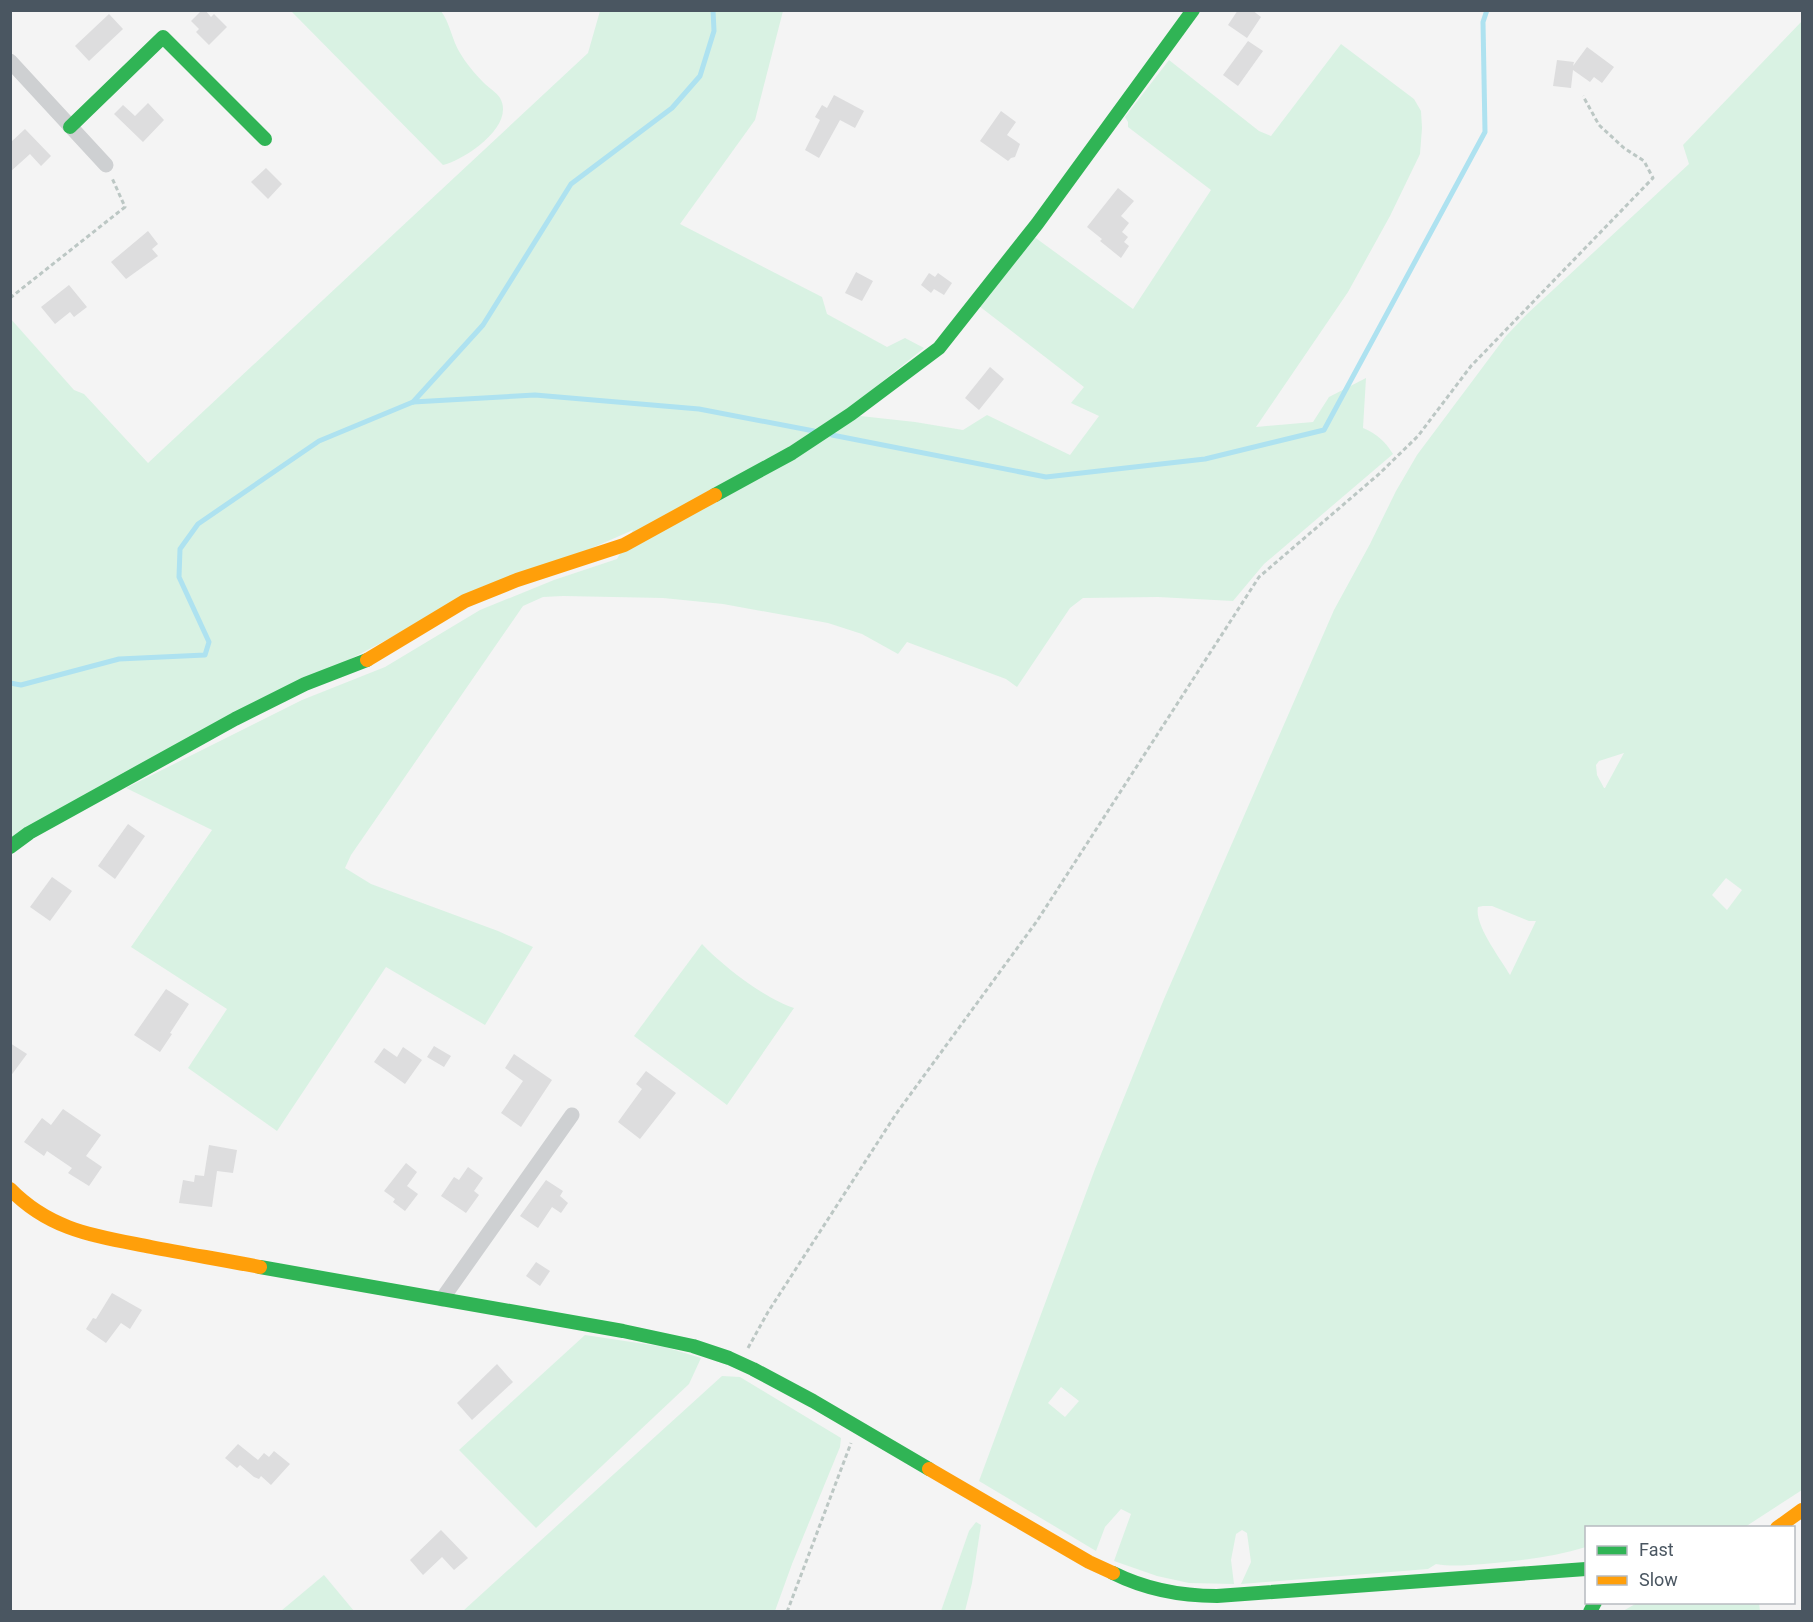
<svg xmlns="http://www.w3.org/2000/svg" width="1813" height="1622" font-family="Roboto,sans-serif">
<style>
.green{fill:#d9f2e3;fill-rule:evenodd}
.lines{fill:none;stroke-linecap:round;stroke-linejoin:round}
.stream{stroke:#aee2f0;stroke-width:5}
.building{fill:#ddddde}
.path{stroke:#bcc7c4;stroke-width:3;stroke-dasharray:4.5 3;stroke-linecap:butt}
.street{stroke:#ced0d2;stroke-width:15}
.fast{stroke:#30b455;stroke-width:14}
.slow{stroke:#ff9f0a;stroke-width:14}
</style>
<rect width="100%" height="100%" fill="#f4f4f4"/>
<g class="green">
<path d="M291 11H441C450 23 452 40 460 53 466 63 475 74 483 82 488 87 497 93 500 98 516 126 464 160 443 165Z"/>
<path d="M600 11H783L755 120 680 224 822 297 827 314 887 347 905 338 924 348 842 414 915 422 963 430 987 415 1070 455 1099 416 1071 403 1084 387 979 306 1033 236 1133 309 1211 190 1128 127V122L1125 117 1169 60 1259 131 1271 136 1341 44 1414 99 1421 111 1422 128 1420 154 1390 216 1348 292 1256 427 1313 422 1329 397 1366 378 1363 428C1377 434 1385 441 1393 454L1264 564 1233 601 1158 597 1083 598 1070 608 1017 687 1006 679 907 642 898 654 862 634 828 623 723 604 663 598 563 596 543 597 523 606 351 855 345 868 371 884 498 931 533 947 485 1025 386 967 277 1131 188 1068 227 1009 131 947 212 830 126 788 302 700 385 667 480 610 554 580 617 559 633 530 407 629 11 839 10 318 74 390 84 394 148 463 588 53Z"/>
<path d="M1802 21V1490L1745 1527 1586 1528V1547C1553 1557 1519 1561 1484 1564 1467 1565 1452 1567 1436 1564L1428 1569 1241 1584 1251 1562 1247 1533 1242 1530 1236 1534 1231 1560 1234 1584 1189 1583 1157 1576 1114 1561 1131 1514 1121 1509 1105 1527 1096 1551 979 1481 1095 1169 1164 999 1334 610 1370 544 1396 491 1417 455 1506 336 1527 314 1689 164 1683 145ZM1624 753 1605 788H1604L1597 775 1596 765 1599 761ZM1726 878 1742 890 1727 910 1712 895ZM1483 906H1492L1529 921H1536L1510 975C1501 959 1474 925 1478 907ZM1061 1387 1079 1401 1065 1417 1048 1403Z"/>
<path d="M702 944C723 966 765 999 794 1008L727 1105 634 1036Z"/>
<polygon points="585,1335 665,1347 701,1358 689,1384 536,1528 459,1450"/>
<polygon points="722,1376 740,1377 841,1438 840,1447 792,1564 775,1611 463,1611"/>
<polygon points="976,1522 981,1525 972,1583 965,1611 941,1611 969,1531"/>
<polygon points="324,1575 354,1611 281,1611"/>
<polygon points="1637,1603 1759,1603 1760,1611 1623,1611"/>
</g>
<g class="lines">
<g class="stream">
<polyline points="413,402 483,325 571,184 672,108 700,76 714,31 713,10"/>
<polyline points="832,435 1046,477 1205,459 1324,430 1485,132 1483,22 1487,10"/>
<polyline points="10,683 21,685 119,659 205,655 209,642 179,577 180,549 198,524 319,441 413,402 535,395 699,409 814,431"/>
</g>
</g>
<g class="building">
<polygon points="202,10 205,10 211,17 214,14 227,27 209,45 196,32 199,29 191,21"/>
<polygon points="1238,10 1252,10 1261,17 1247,38 1228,25"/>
<polygon points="109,14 123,29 89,61 75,46"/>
<polygon points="1248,41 1263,51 1238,86 1223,75"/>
<polygon points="1587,47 1614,67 1602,83 1594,77 1590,82 1573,70 1571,88 1553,86 1557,60 1574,62 1573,66"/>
<polygon points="834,95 864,111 855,128 840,120 819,158 805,150 820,120 815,117 822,105 827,108"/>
<polygon points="148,103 164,120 143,142 114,114 123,105 135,116"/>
<polygon points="1001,111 1016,122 1007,135 1020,144 1015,157 1011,158 1008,161 980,141"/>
<polygon points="25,129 51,156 41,166 30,154 10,172 10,143"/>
<polygon points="266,168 282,184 268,199 251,182"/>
<polygon points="1118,188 1134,201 1121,216 1129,223 1122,232 1128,237 1124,242 1129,246 1121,258 1100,241 1102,239 1087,227"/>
<polygon points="148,231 158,244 152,249 158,256 126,279 111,262"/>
<polygon points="856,272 873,281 862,301 845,293"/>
<polygon points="929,273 935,277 938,273 952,283 944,295 934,289 931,293 921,285"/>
<polygon points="69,285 87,307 74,317 70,312 55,324 41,307"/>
<polygon points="990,367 1004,379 979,410 965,398"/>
<polygon points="128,824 145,836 115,879 98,866"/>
<polygon points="52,877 72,891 50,921 30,907"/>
<polygon points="166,989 189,1004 170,1033 172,1034 160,1052 134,1035"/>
<polygon points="10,1043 27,1054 10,1077"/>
<polygon points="434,1046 451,1056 444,1067 427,1057"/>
<polygon points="403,1047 422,1060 405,1084 374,1062 384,1048 397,1057"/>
<polygon points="514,1054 552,1080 521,1127 501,1113 523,1081 505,1068"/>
<polygon points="646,1071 676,1093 640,1139 618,1122 642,1089 636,1084"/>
<polygon points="63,1109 101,1135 86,1156 102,1167 89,1186 68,1173 72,1168 47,1151 44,1156 24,1142 42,1118 51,1125"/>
<polygon points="209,1145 237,1150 233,1173 217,1171 212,1207 179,1203 183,1180 194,1182 195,1175 204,1176"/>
<polygon points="406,1163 417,1172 407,1186 418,1194 405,1211 393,1202 395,1199 384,1191"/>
<polygon points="468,1167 483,1178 474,1191 479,1195 466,1213 441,1196 454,1177 459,1180"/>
<polygon points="546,1180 563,1191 560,1196 568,1203 561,1213 552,1207 538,1228 520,1216"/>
<polygon points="536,1262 550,1271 540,1286 526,1276"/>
<polygon points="112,1293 142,1310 130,1329 121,1323 106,1343 86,1329 93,1318 96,1319"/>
<polygon points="497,1364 513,1382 472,1420 457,1403"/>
<polygon points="238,1444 258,1460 264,1453 269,1457 274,1451 290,1464 271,1485 261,1476 259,1479 254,1477 240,1465 237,1468 225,1458"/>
<polygon points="441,1530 468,1558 454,1570 442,1557 423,1575 410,1560"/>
</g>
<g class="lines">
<g class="path">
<polyline points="10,298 125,207 112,178"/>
<polyline points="748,1348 768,1312 896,1114 1037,921 1259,577 1379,474 1418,436 1471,366 1653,178 1644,161 1624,148 1599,125 1583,96"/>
<polyline points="787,1612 851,1443"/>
</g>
<g class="street">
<polyline points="10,61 106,165"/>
<polyline points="442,1299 572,1115"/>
</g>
<g class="fast">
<polyline points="70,127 163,37 265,139"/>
<polyline points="715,495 792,453 851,414 939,348 1037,224 1193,10"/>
<polyline points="10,847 29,833 235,719 305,684 367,660"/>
<polyline points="260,1267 623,1331 693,1346 729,1358 753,1369 813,1401 929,1469"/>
<path d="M1113 1573C1145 1589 1181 1596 1217 1596L1586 1569"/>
<polyline points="1590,1612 1595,1602"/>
</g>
<g class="slow">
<polyline points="367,660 465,601 517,580 624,545 715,495"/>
<path d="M10 1189C51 1231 96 1236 151 1247 187 1254 224 1260 260 1267"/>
<polyline points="929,1469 1089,1562 1113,1573"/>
<polyline points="1777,1528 1802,1510"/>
</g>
</g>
<rect width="1813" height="1622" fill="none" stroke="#4a5661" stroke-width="24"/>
<rect x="1585" y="1526" width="210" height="78" fill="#ffffff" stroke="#b7bbc0" stroke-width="1.5"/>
<rect x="1597" y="1546" width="30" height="9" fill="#30b455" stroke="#b7bbc0" stroke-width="1.5"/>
<text x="1639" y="1556" font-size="18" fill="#4a5661">Fast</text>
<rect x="1597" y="1576" width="30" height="9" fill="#ff9f0a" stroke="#b7bbc0" stroke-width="1.5"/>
<text x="1639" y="1586" font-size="18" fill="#4a5661">Slow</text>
</svg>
